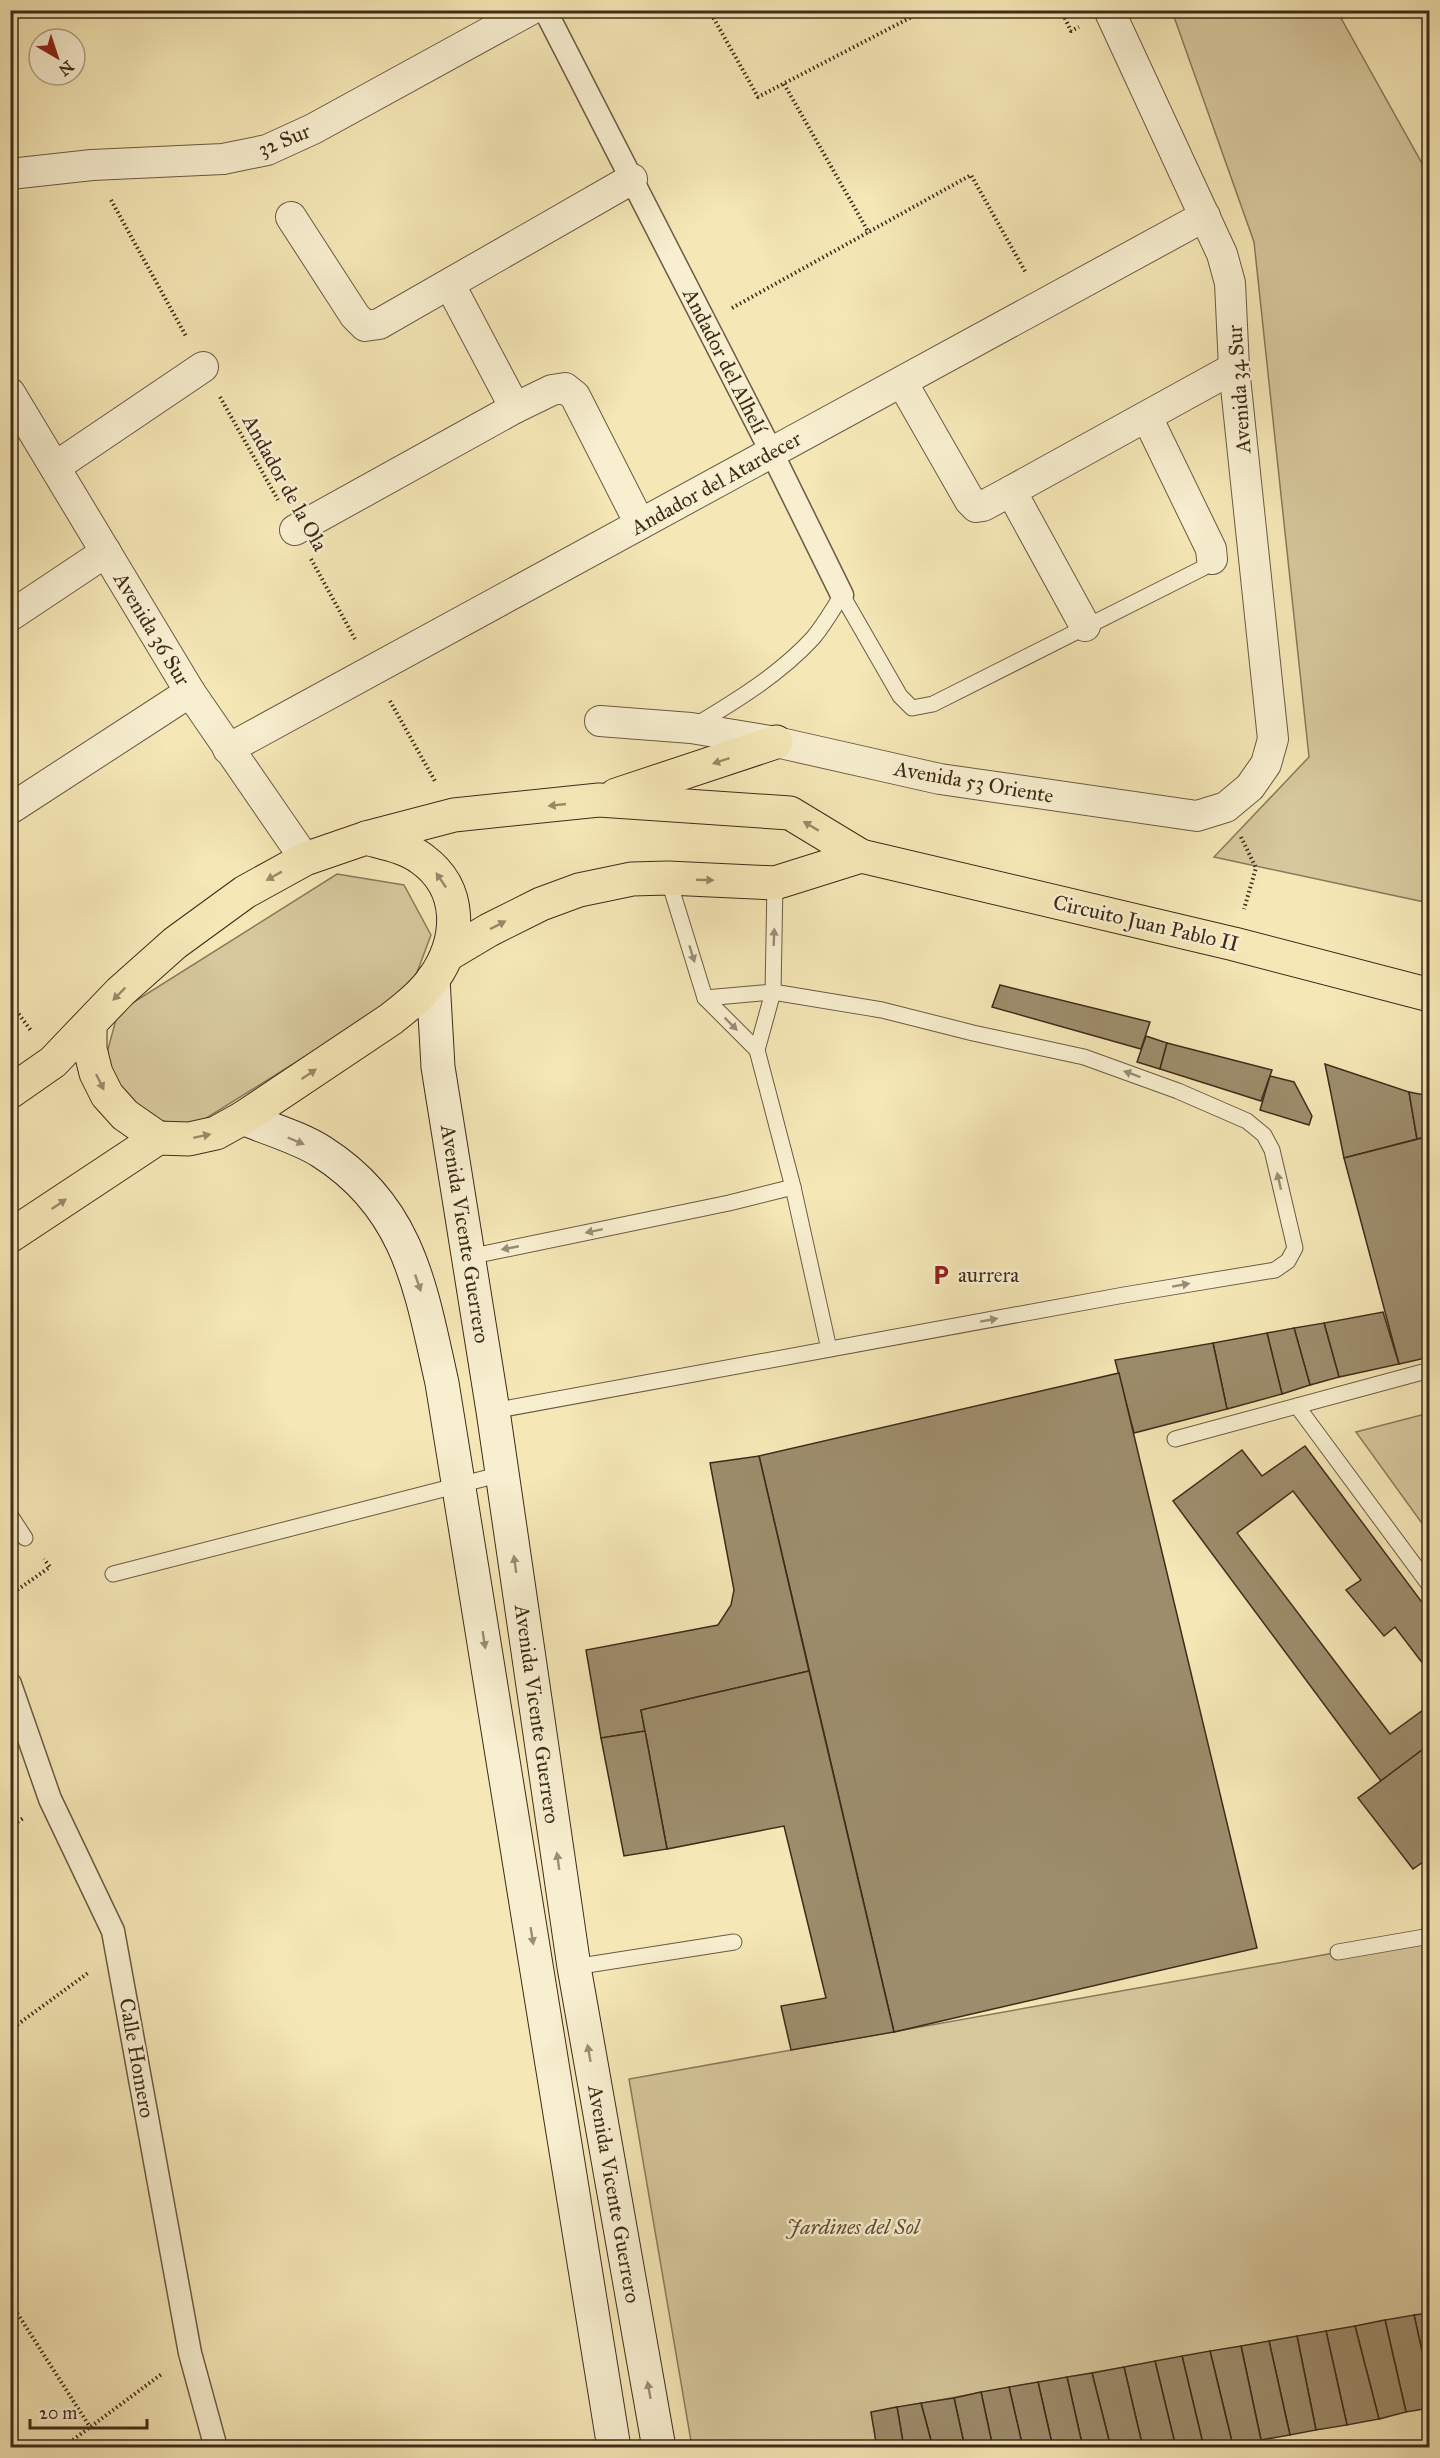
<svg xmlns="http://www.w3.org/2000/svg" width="1440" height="2458" font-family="'IM FELL Great Primer',serif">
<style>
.green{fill:#d6c79c;stroke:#8a795c;stroke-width:1.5}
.building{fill:#9d8d6c;stroke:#3e2b1b;stroke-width:1.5}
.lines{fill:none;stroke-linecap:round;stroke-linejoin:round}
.service-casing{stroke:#6c5a42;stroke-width:17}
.pedestrian-casing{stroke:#6c5a42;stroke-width:25}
.minor-casing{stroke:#6c5a42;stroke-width:32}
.secondary-casing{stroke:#3e2b1b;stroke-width:35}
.primary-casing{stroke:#3e2b1b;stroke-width:35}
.path{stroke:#3e2b1b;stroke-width:4;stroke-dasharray:1.5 3;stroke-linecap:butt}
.service{stroke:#f8efd0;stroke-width:15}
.pedestrian{stroke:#f8efd0;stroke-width:22}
.minor{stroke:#f8efd0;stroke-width:30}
.secondary{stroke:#f8efd0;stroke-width:33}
.primary{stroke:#f5e7b6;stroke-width:33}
.oneway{fill:#9a8968}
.oneway2{fill:#9b8d76}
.labels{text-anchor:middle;stroke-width:5;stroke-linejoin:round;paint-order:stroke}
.street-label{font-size:21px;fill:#3e2b1b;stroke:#f8efd0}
.poi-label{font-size:21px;fill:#3e2b1b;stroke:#f8efd0;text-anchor:start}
.park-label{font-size:21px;font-style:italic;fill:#5c4a35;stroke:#f8efd0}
</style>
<rect width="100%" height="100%" fill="#f5e7b6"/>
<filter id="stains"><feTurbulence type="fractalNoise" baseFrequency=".00333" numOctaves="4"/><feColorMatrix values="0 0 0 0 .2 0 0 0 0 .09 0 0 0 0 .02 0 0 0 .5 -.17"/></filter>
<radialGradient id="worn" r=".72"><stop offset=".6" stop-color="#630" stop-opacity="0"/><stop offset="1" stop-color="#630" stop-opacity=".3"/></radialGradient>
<g class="green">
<polygon points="1172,11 1337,11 1429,176 1429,903 1214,857 1309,757 1254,242"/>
<polygon points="337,874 404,885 431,935 410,991 192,1127 135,1115 104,1064 118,1012"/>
<polygon points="1429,1413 1430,1413 1429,1533 1356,1432"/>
<polygon points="1429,1936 1429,2313 871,2412 877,2447 692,2447 629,2079"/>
</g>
<g class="building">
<polygon points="1000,985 1150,1022 1141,1049 992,1007"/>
<polygon points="1146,1036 1167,1043 1160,1069 1137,1062"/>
<polygon points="1167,1043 1272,1070 1261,1101 1160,1069"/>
<polygon points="1325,1064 1409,1092 1417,1139 1344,1158"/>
<polygon points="1270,1076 1294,1082 1312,1116 1309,1125 1260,1110"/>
<polygon points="1409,1092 1430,1096 1430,1136 1417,1139"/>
<polygon points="1430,1136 1430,1357 1399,1364 1344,1158"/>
<polygon points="1383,1312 1399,1364 1339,1377 1324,1323"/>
<polygon points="1324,1323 1339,1377 1310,1385 1294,1328"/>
<polygon points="1294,1328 1310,1385 1282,1394 1267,1333"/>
<polygon points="1267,1333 1282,1394 1227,1409 1213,1343"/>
<polygon points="1213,1343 1227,1409 1134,1433 1115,1360"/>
<polygon points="1119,1373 1257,1948 894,2032 759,1456"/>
<polygon points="1305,1446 1430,1613 1430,1673 1395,1627 1384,1636 1346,1590 1361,1580 1293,1491 1237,1533 1390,1734 1430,1705 1430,1744 1381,1781 1173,1501 1242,1450 1262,1476"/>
<polygon points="759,1456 809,1671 641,1710 645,1731 601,1738 586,1650 718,1625 731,1605 734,1590 710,1463"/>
<polygon points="809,1671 894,2032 791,2050 781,2006 826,1998 784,1826 667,1849 641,1710"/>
<polygon points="645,1731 667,1849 624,1856 601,1738"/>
<polygon points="1430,1744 1430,1857 1413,1869 1358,1798"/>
<polygon points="1430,2313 1430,2387 1414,2315"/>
<polygon points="1414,2315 1430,2387 1430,2408 1406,2412 1385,2320"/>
<polygon points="1385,2320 1406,2412 1379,2419 1355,2326"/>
<polygon points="1355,2326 1379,2419 1347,2425 1326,2331"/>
<polygon points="1326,2331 1347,2425 1316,2430 1297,2336"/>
<polygon points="1297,2336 1316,2430 1290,2435 1269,2341"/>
<polygon points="1269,2341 1290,2435 1261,2440 1241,2346"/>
<polygon points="1241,2346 1261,2440 1233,2446 1210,2351"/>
<polygon points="1210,2351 1233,2446 1204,2448 1182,2356"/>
<polygon points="1182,2356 1204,2448 1176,2448 1155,2361"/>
<polygon points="1155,2361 1176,2448 1143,2448 1124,2367"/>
<polygon points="1124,2367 1143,2448 1111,2448 1092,2373"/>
<polygon points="1092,2373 1111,2448 1083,2448 1067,2377"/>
<polygon points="1067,2377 1083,2448 1053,2448 1038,2382"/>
<polygon points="1038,2382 1053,2448 1023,2448 1009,2387"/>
<polygon points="1009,2387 1023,2448 993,2448 981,2392"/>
<polygon points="981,2392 993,2448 965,2448 954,2398"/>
<polygon points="954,2398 965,2448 933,2448 921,2403"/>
<polygon points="921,2403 933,2448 904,2448 897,2407"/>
<polygon points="897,2407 904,2448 877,2448 871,2412"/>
</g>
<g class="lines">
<g class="service-casing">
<g id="service">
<path d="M694 726C736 701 780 674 813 638 824 625 833 609 842 595L900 696 912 708 933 704 1203 568 1212 559"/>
<polyline points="668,878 705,998 757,1050 793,1187 829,1349"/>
<polyline points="757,1050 773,992 775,883"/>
<polyline points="468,1257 729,1203 793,1187"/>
<polyline points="1297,1406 1430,1586"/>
<polyline points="493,1411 1124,1295 1275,1270 1288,1261 1295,1248 1272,1150 1264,1135 1247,1121 1178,1091 1084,1057 973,1033 882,1010 773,992 705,998"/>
<polyline points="1175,1439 1430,1370"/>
<polyline points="10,1515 25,1538"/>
<polyline points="113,1574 502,1474"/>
<polyline points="1338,1952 1430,1936"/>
<polyline points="574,1967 734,1942"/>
</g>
</g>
<g class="pedestrian-casing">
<g id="pedestrian">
<polyline points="545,10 772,453 842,595"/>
<polyline points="10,1684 50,1799 113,1931 190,2353 216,2448"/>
</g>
</g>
<g class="minor-casing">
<g id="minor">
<polyline points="10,174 92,165 223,159 267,150 313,129 530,10"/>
<polyline points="291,217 355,316 365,326 379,324 632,179"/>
<polyline points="450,285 515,408"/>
<polyline points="902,382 970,501 976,507 983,506 1011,491 1234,368"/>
<polyline points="10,393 190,692 305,859"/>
<polyline points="1147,417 1211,549 1212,559"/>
<polyline points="55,467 203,367"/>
<polyline points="1011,491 1085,626"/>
<polyline points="295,530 515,408 552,390 565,388 575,396 640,524"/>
<polyline points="10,616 106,552"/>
<polyline points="600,721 691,728 776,742 940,779 1197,816 1226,807 1250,787 1266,764 1273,739 1234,368 1230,283 1222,254 1109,10"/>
<polyline points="228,749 1205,216"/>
<polyline points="10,809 190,692"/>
</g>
</g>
<g class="secondary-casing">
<g id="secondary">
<polyline points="433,979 438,1067 493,1411 574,1967 659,2448"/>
<path d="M243 1118C268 1129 299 1137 322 1152 410 1208 421 1290 442 1383L614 2448"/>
</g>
</g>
<g class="primary-casing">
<g id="primary">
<polyline points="616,795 776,742"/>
<polyline points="447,955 489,930 541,904 579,890 632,879 668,878 775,883 861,856"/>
<path d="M90 1025V1049L96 1073 107 1095 125 1115 158 1138 189 1139 216 1133 243 1118 391 1019C406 1007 423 994 434 978 461 939 463 889 422 859 407 847 384 843 366 838"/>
<polyline points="10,1092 53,1062 120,992 175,943 245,892 305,859 366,838 454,815 599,800 790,813 861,856 1234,944 1430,995"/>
<polyline points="10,1236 158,1138"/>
</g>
</g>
<g class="path">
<polyline points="709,10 758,97 925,10"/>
<polyline points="1061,10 1071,31 1079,27"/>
<polyline points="784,84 869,233"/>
<polyline points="111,200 187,338"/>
<polyline points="732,308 971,175 1026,273"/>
<polyline points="220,397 278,500"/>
<polyline points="311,559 355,639"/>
<polyline points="390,701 436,783"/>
<polyline points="1241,837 1256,868 1244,909"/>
<polyline points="10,1006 12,1005 32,1032"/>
<polyline points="10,1595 50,1567 44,1559"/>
<polyline points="10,1827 25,1817"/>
<polyline points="10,2030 88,1973"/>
<polyline points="10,2302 90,2427"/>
<polyline points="62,2448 163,2373"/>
</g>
<use href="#service" class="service"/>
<use href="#pedestrian" class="pedestrian"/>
<use href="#minor" class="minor"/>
<use href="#secondary" class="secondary"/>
<use href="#primary" class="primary"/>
</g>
<defs><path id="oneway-solid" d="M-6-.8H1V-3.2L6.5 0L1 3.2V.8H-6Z" transform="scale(1.5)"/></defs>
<g class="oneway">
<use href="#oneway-solid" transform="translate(721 761) rotate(162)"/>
<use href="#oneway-solid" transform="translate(557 805) rotate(174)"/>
<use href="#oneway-solid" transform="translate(811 826) rotate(-149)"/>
<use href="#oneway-solid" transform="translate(274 876) rotate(151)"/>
<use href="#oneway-solid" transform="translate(441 880) rotate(-124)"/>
<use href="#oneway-solid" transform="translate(705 880) rotate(2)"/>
<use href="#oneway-solid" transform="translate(498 925) rotate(-27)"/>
<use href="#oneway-solid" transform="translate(119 994) rotate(135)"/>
<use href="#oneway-solid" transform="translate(309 1074) rotate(-34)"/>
<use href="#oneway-solid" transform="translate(100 1082) rotate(64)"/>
<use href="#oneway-solid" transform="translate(202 1136) rotate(-12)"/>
<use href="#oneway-solid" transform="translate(59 1204) rotate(-34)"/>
</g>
<g class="oneway2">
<use href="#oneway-solid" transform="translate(774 937) rotate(-88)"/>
<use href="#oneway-solid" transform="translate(692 954) rotate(73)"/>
<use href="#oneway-solid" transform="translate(731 1024) rotate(45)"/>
<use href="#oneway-solid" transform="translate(1132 1074) rotate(-160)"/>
<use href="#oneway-solid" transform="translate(296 1141) rotate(23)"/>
<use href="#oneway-solid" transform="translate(1279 1181) rotate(-103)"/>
<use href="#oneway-solid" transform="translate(594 1231) rotate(168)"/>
<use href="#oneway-solid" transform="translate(510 1248) rotate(169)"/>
<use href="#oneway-solid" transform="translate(418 1283) rotate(71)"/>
<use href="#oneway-solid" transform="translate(1181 1285) rotate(-10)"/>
<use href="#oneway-solid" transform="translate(989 1320) rotate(-10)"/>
<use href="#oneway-solid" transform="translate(515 1564) rotate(-98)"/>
<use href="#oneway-solid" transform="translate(484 1640) rotate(81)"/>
<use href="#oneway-solid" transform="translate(558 1861) rotate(-98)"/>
<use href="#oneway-solid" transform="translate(532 1936) rotate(81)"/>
<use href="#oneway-solid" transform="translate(589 2053) rotate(-100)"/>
<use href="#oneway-solid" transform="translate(649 2390) rotate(-100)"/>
</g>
<defs>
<g id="parking-bare" transform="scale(1.62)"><path d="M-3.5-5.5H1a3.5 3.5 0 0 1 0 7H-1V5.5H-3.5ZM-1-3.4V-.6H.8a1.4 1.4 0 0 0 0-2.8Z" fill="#8f2418" stroke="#f8efd0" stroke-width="2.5" paint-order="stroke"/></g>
</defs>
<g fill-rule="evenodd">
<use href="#parking-bare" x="941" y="1275"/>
</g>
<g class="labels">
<g class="street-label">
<text transform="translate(284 140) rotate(-22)" y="7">32 Sur</text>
<text transform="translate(725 361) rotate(63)" y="7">Andador del Alhelí</text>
<text transform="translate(1239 389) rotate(-94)" y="7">Avenida 34 Sur</text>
<text transform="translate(285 483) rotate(61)" y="7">Andador de la Ola</text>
<text transform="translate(716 483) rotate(-29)" y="7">Andador del Atardecer</text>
<text transform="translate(152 629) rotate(59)" y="7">Avenida 36 Sur</text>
<text transform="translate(974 782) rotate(10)" y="7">Avenida 53 Oriente</text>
<text transform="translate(1146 923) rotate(13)" y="7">Circuito Juan Pablo II</text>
<text transform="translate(465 1234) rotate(81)" y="7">Avenida Vicente Guerrero</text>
<text transform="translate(537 1714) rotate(82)" y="7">Avenida Vicente Guerrero</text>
<text transform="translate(137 2058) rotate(80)" y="7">Calle Homero</text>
<text transform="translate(614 2194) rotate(80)" y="7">Avenida Vicente Guerrero</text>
</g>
<g class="poi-label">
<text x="958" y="1282">aurrera</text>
</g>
<g class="park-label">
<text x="853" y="2234">Jardines del Sol</text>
</g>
</g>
<rect width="1440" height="2458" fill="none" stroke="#f5e7b6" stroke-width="36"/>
<rect x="12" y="12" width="1416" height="2434" fill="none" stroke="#3e2b1b" stroke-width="3"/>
<rect x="18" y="18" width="1404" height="2422" fill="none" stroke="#3e2b1b" stroke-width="1.5"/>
<g transform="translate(57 57) rotate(141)"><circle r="28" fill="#f8efd0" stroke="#aea188" stroke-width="1.5"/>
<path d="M0-4.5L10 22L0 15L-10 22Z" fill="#8f2418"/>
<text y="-9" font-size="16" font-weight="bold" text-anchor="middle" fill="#3e2b1b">N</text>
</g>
<path d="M30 2419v9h117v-9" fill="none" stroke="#3e2b1b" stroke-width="3"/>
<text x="39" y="2419" font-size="18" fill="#3e2b1b" stroke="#f8efd0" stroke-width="4.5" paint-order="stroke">20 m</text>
<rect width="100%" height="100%" filter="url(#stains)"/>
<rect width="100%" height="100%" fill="url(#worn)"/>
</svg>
